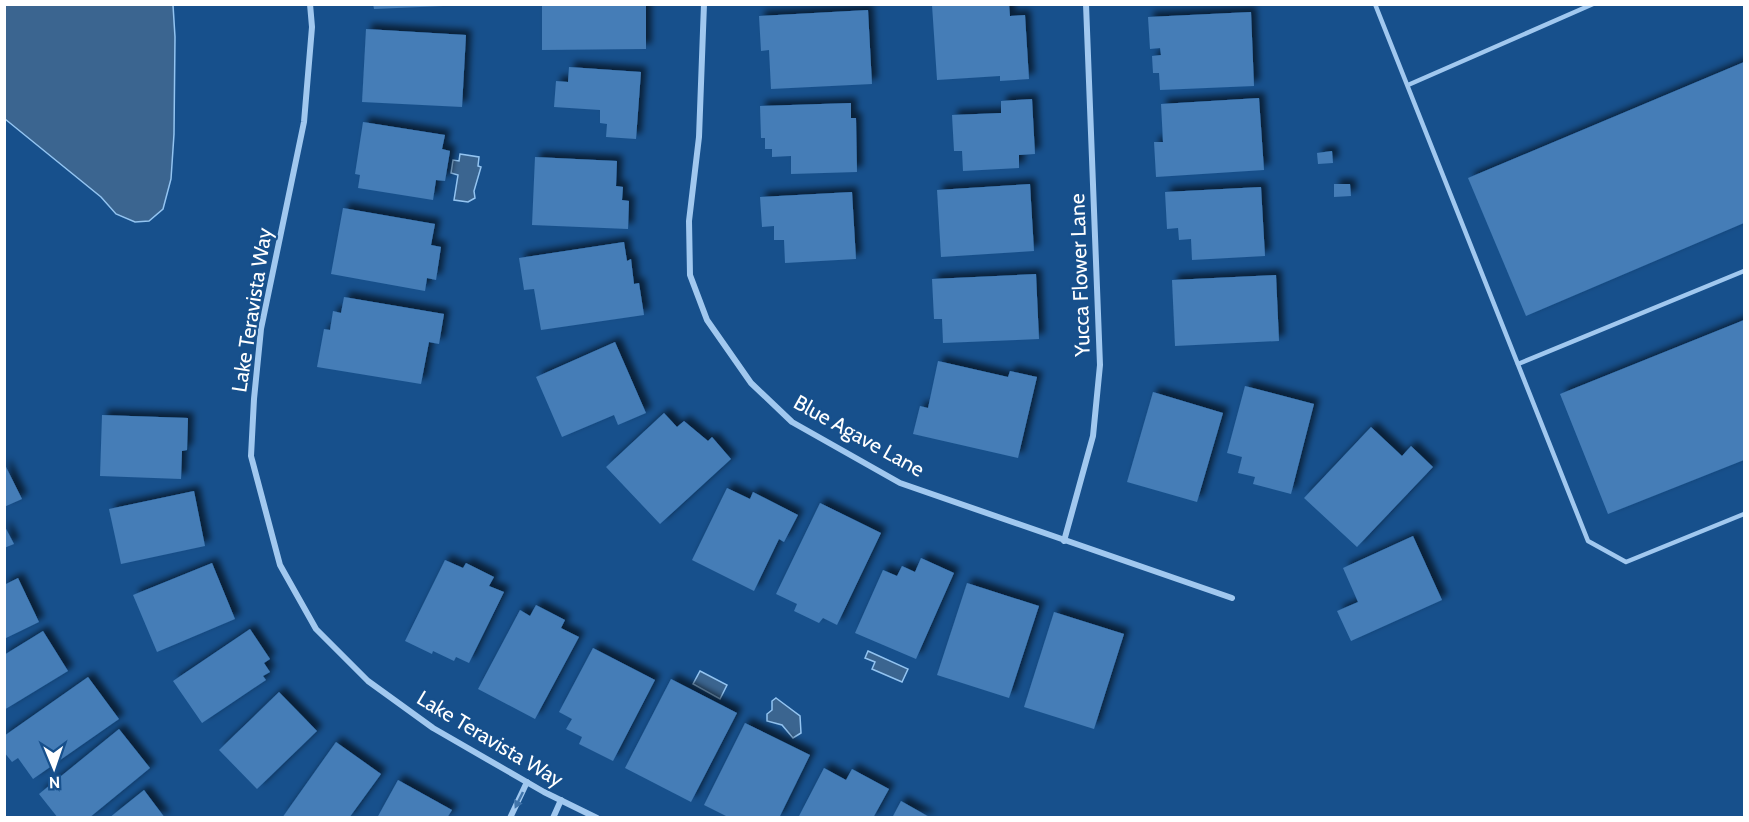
<svg xmlns="http://www.w3.org/2000/svg" width="1749" height="822" font-family="Cabin,sans-serif">
<style>
.water{fill:#3b6590;stroke:#93c4f1;stroke-width:1.5}
.building{fill:#447db7;filter:url(#shadow)}
.lines{fill:none;stroke-linecap:round;stroke-linejoin:round}
.service{stroke:#a1c8ef;stroke-width:4.5}
.minor{stroke:#a1c8ef;stroke-width:6}
.oneway{fill:#4074aa}
.labels{text-anchor:middle;stroke-width:4.5;stroke-linejoin:round;paint-order:stroke}
.street-label{font-size:21px;fill:#fff;stroke:#17508c}
</style>
<defs>
<filter id="shadow"><feDropShadow dx="5.5" dy="-5.5" stdDeviation="3" flood-color="#0009"/></filter>
</defs>
<rect width="100%" height="100%" fill="#17508c"/>
<g class="water">
<polygon points="4,5 173,5 175,37 174,134 171,179 163,209 149,221 135,222 116,214 101,197 5,119"/>
<polygon points="460,154 479,157 478,166 481,167 474,191 475,198 468,202 454,200 458,175 451,173 453,160 459,161"/>
<polygon points="868,651 908,669 902,682 872,669 875,662 865,658"/>
<polygon points="700,671 727,685 720,699 693,684"/>
<polygon points="776,698 800,716 801,733 793,738 782,725 767,721 767,714 772,710 772,701"/>
</g>
<g class="building">
<polygon points="373,4 443,4 443,6 374,9"/>
<polygon points="542,4 646,4 646,49 542,50"/>
<polygon points="1009,4 1010,16 1025,15 1029,79 1000,81 1000,76 937,80 932,5"/>
<polygon points="868,10 872,84 771,89 769,50 761,51 759,16"/>
<polygon points="1251,12 1254,86 1160,90 1159,73 1153,73 1152,56 1161,55 1160,48 1150,49 1148,17"/>
<polygon points="366,29 466,35 462,107 362,102"/>
<polygon points="1744,62 1744,223 1526,316 1468,178"/>
<polygon points="569,67 641,72 636,139 606,137 607,124 600,123 600,110 554,107 556,81 568,82"/>
<polygon points="1259,98 1264,170 1156,177 1154,142 1163,142 1161,104"/>
<polygon points="1032,99 1035,154 1019,155 1019,168 963,171 962,151 954,151 952,115 1001,113 1001,101"/>
<polygon points="851,103 851,118 856,118 857,172 791,174 791,156 772,157 772,149 765,149 765,138 761,138 760,106"/>
<polygon points="363,122 445,135 442,149 450,151 445,181 436,180 433,200 358,188 360,175 355,174"/>
<polygon points="1332,151 1333,163 1318,164 1317,153"/>
<polygon points="535,157 617,161 616,186 623,187 622,200 629,201 628,229 532,225"/>
<polygon points="1030,184 1034,251 941,257 937,190"/>
<polygon points="1334,184 1350,184 1351,196 1334,197"/>
<polygon points="1261,187 1265,256 1192,260 1191,239 1179,240 1178,228 1167,229 1165,192"/>
<polygon points="852,192 856,259 785,263 784,240 774,240 774,226 762,227 760,197"/>
<polygon points="343,208 435,224 431,245 441,247 436,280 427,278 425,291 331,274"/>
<polygon points="624,242 627,261 631,259 634,284 639,283 644,315 541,330 534,289 524,290 519,258"/>
<polygon points="1036,274 1039,339 943,343 942,319 934,319 932,279"/>
<polygon points="1276,275 1279,341 1175,346 1172,280"/>
<polygon points="344,297 444,314 439,344 429,342 421,384 317,367 324,329 330,330 333,311 341,313"/>
<polygon points="1744,320 1744,460 1608,514 1560,394"/>
<polygon points="615,342 646,413 618,425 614,415 562,437 536,377"/>
<polygon points="938,361 1008,377 1010,371 1037,377 1018,458 913,434 920,406 928,408"/>
<polygon points="1245,386 1314,404 1291,494 1253,484 1255,477 1238,473 1242,457 1227,453"/>
<polygon points="1153,392 1223,413 1197,502 1127,482"/>
<polygon points="664,413 677,427 684,421 708,441 712,437 731,459 660,524 606,467"/>
<polygon points="102,415 188,418 187,450 182,451 181,479 100,476"/>
<polygon points="1371,427 1402,456 1411,446 1433,467 1357,547 1304,498"/>
<polygon points="4,463 22,499 4,507"/>
<polygon points="727,488 750,499 753,492 798,515 784,542 779,539 754,591 692,560"/>
<polygon points="194,491 205,546 121,564 109,509"/>
<polygon points="820,503 881,533 837,625 823,618 819,623 794,611 797,604 776,594"/>
<polygon points="4,525 14,544 4,548"/>
<polygon points="1413,536 1442,600 1351,641 1337,611 1358,602 1343,568"/>
<polygon points="921,558 954,573 916,659 855,633 883,570 897,576 902,566 915,572"/>
<polygon points="445,560 463,568 466,563 494,577 489,586 504,592 469,663 456,657 454,661 433,651 432,654 405,641"/>
<polygon points="212,563 235,619 157,652 133,595"/>
<polygon points="18,578 39,622 4,639 4,585"/>
<polygon points="967,583 1039,606 1009,698 937,675"/>
<polygon points="536,605 565,620 561,628 579,637 535,719 478,689 520,610 530,616"/>
<polygon points="1054,612 1124,634 1094,729 1024,707"/>
<polygon points="250,629 270,659 264,663 270,672 263,676 266,680 202,723 173,681"/>
<polygon points="43,631 68,671 4,710 4,655"/>
<polygon points="593,648 655,680 613,761 579,744 582,737 566,729 572,719 559,712"/>
<polygon points="88,677 119,719 33,779 18,758 12,762 4,752 4,736"/>
<polygon points="671,679 737,713 691,802 625,768"/>
<polygon points="279,692 317,731 257,789 219,750"/>
<polygon points="745,723 810,755 779,818 730,818 704,805"/>
<polygon points="119,729 150,768 89,818 58,818 39,794"/>
<polygon points="336,742 381,774 349,818 282,818"/>
<polygon points="824,768 846,780 852,769 889,789 873,818 798,818"/>
<polygon points="398,780 452,810 447,818 377,818"/>
<polygon points="144,790 165,818 109,818"/>
<polygon points="901,801 931,818 892,818"/>
</g>
<g class="lines">
<g class="service">
<polyline points="1375,4 1588,541 1626,562 1744,514"/>
<polyline points="1408,85 1593,4"/>
<polyline points="1518,364 1744,271"/>
</g>
<g class="minor">
<polyline points="310,4 312,27 304,122 261,329 254,399 251,456 280,565 316,629 368,681 433,728 544,792 597,818"/>
<polyline points="704,4 699,137 689,221 690,275 707,320 751,383 792,422 900,483 1232,598"/>
<polyline points="1064,541 1093,436 1100,365 1086,4"/>
<polyline points="510,818 527,782"/>
<polyline points="553,818 561,800"/>
</g>
</g>
<defs><path id="oneway-solid" d="M-6-.8H1V-3.2L6.5 0L1 3.2V.8H-6Z" transform="scale(1.5)"/></defs>
<use class="oneway" href="#oneway-solid" transform="translate(519 800) rotate(116)"/>
<g class="labels">
<g class="street-label">
<text transform="translate(1080 275) rotate(-92)" y="7">Yucca Flower Lane</text>
<text transform="translate(252 310) rotate(-81)" y="7">Lake Teravista Way</text>
<text transform="translate(859 436) rotate(29)" y="7">Blue Agave Lane</text>
<text transform="translate(490 739) rotate(31)" y="7">Lake Teravista Way</text>
</g>
</g>
<rect width="1749" height="822" fill="none" stroke="#ffffff" stroke-width="12"/>
<g transform="translate(54 768) rotate(178)" stroke="#17508c" stroke-width="4.5" paint-order="stroke">
<path d="M0-4.5L10 22L0 15L-10 22Z" fill="#ffffff"/>
<text y="-9" font-size="16" font-weight="bold" text-anchor="middle" fill="#ffffff">N</text>
</g>
</svg>
